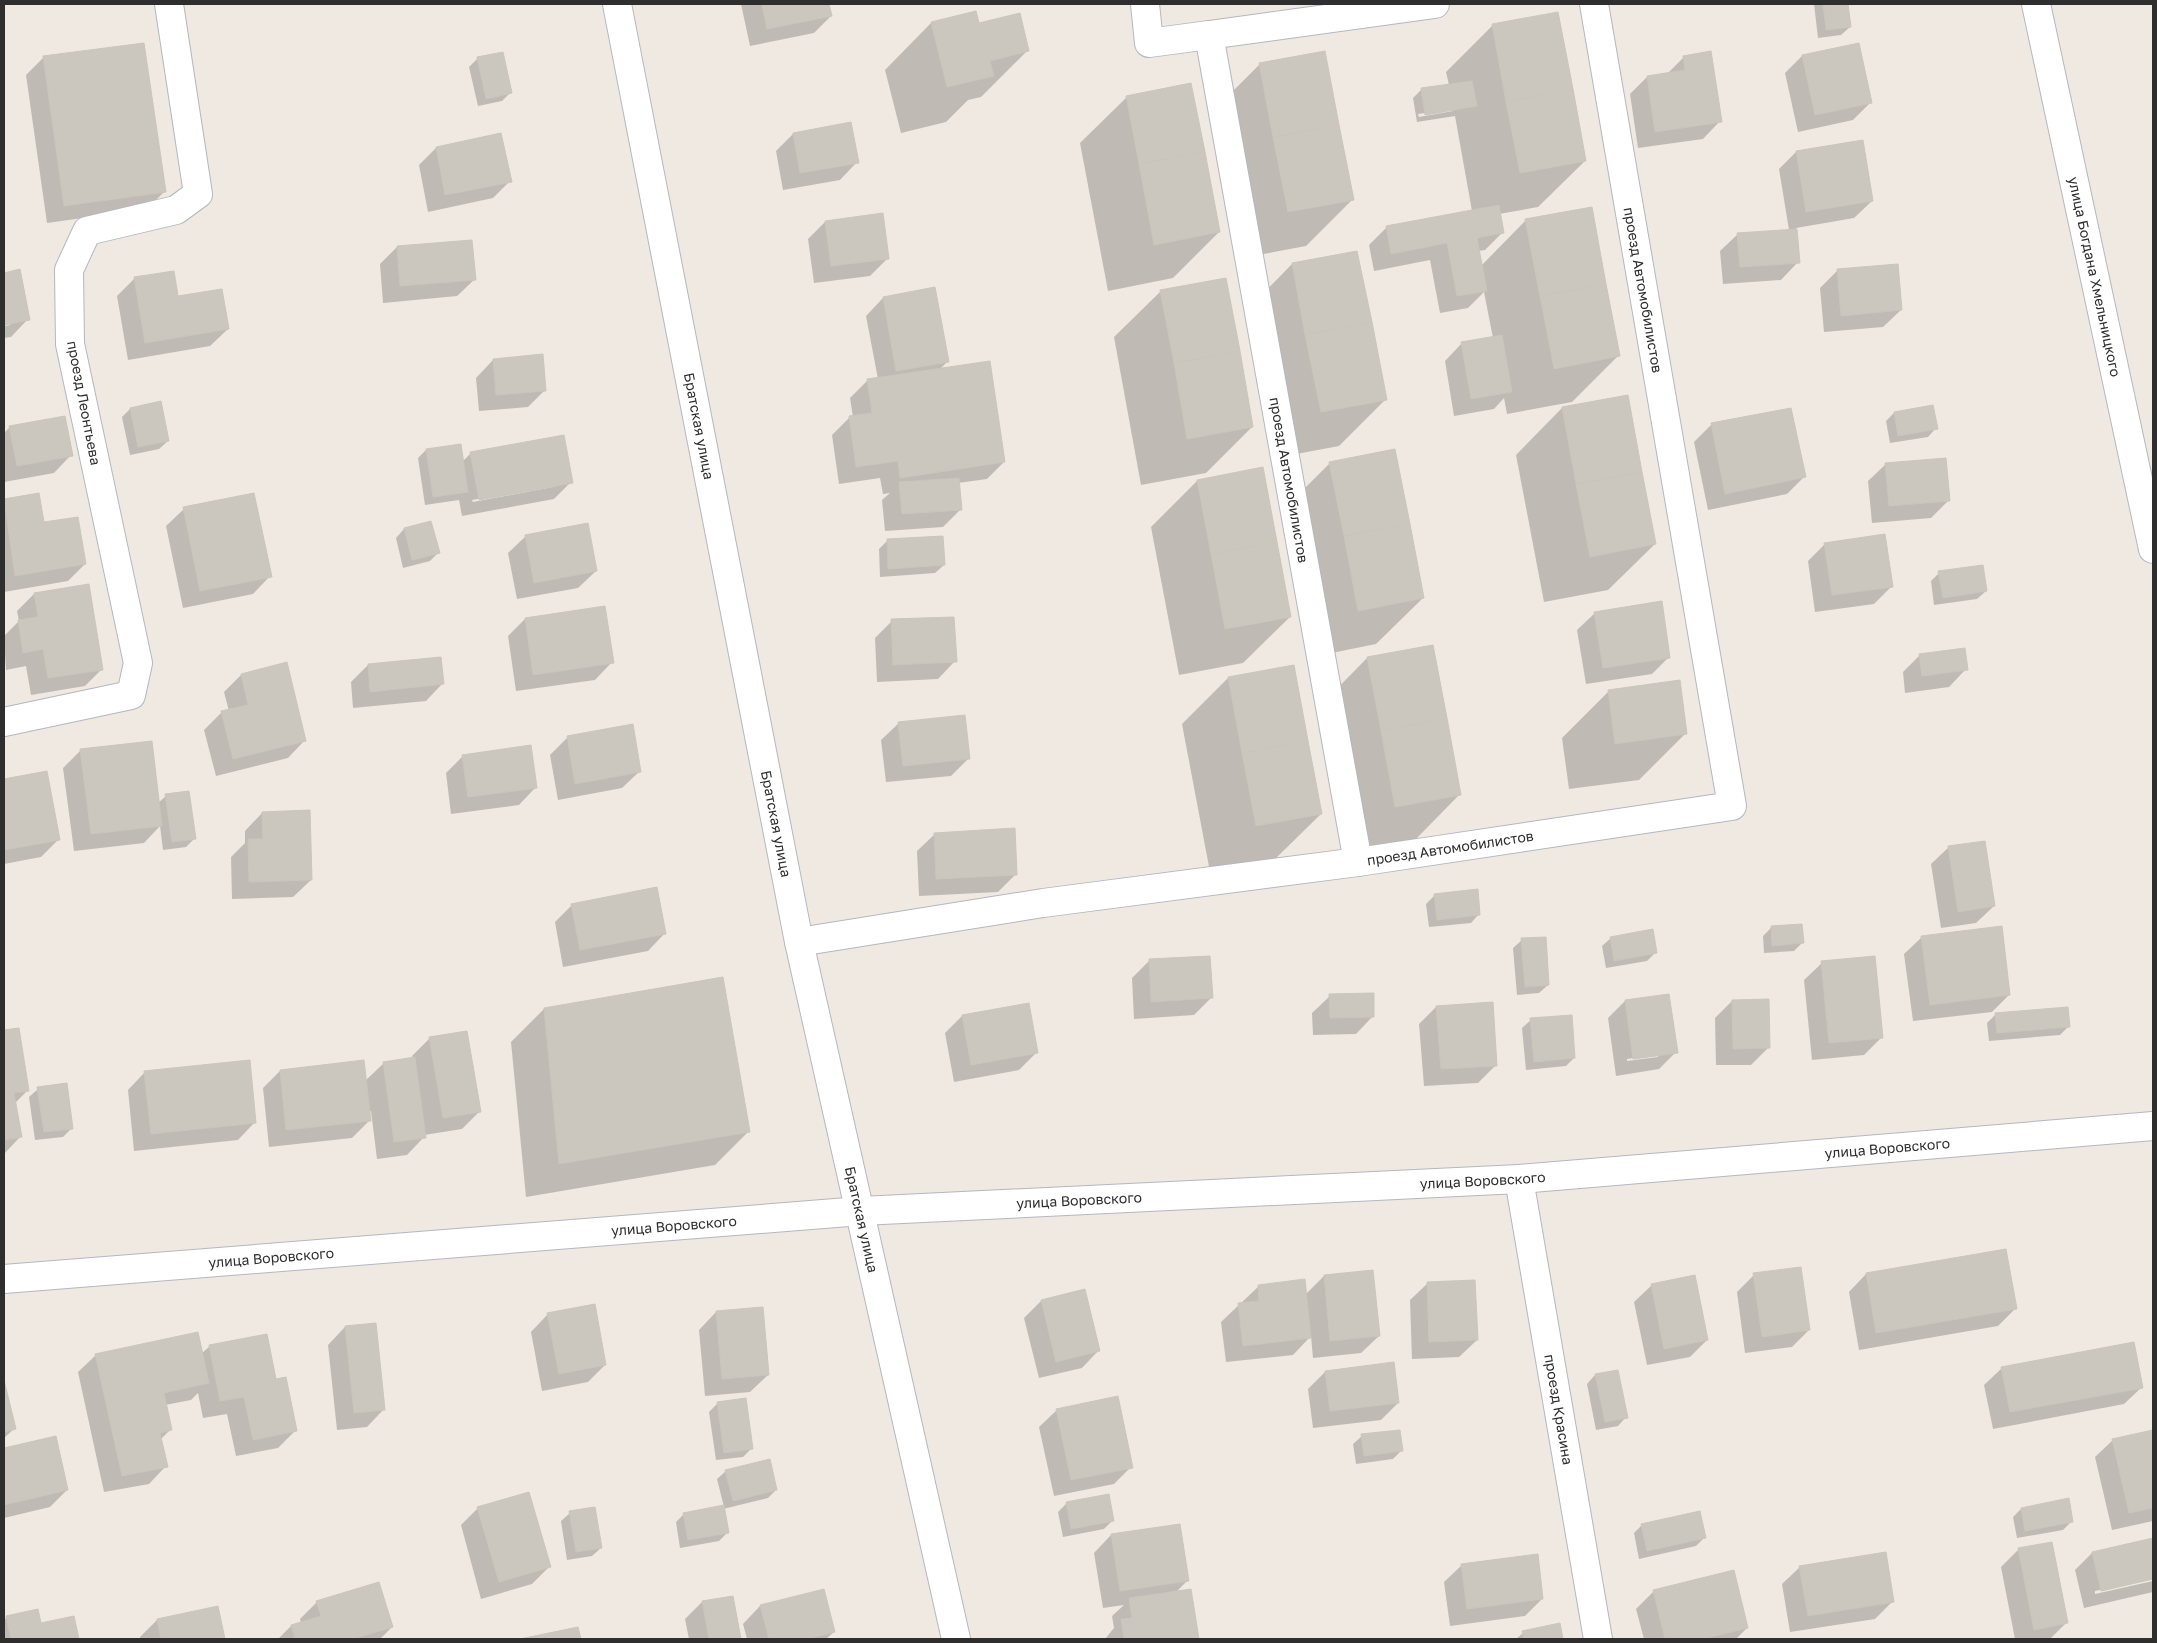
<svg xmlns="http://www.w3.org/2000/svg" width="2157" height="1643" font-family="'Golos Text',sans-serif">
<style>
.shadow{fill:#0003;fill-rule:evenodd}
.building{fill:#cbc7bf;stroke:#cbc5ba}
.lines{fill:none;stroke-linecap:round;stroke-linejoin:round}
.minor-casing{stroke:#b4b7c1;stroke-width:30}
.minor{stroke:#fff;stroke-width:28}
.labels{text-anchor:middle;stroke-width:4.5;stroke-linejoin:round;paint-order:stroke}
.street-label{font-size:14px;fill:#2e2e2e;stroke:#fff}
</style>
<rect width="100%" height="100%" fill="#efe9e1"/>
<g class="shadow">
<polygon points="741,4 828,4 831,16 814,33 750,46"/>
<polygon points="1814,4 1847,4 1850,27 1841,35 1818,38"/>
<polygon points="931,23 1028,50 981,97 968,100 946,122 901,133 885,70"/>
<path d="M1493 25 1585 161 1538 207 1499 214 1503 232 1485 250 1478 251 1481 266 1526 220 1618 356 1572 402 1507 414 1504 398 1494 409 1454 416 1445 361 1462 343 1493 338 1484 292 1468 308 1440 313 1430 260 1374 271 1369 245 1387 227 1472 211 1455 116 1417 122 1413 98 1421 90 1449 85 1446 72ZM1453 109V111L1419 117 1418 114Z"/>
<polygon points="1802,56 1870,103 1853,120 1798,132 1785,73"/>
<polygon points="43,58 164,192 147,209 47,223 26,75"/>
<polygon points="478,58 510,93 502,101 478,106 469,67"/>
<polygon points="1683,58 1720,121 1703,139 1638,148 1630,94 1647,77 1667,74"/>
<polygon points="1260,64 1352,200 1306,246 1242,258 1213,111"/>
<polygon points="1127,97 1219,232 1173,278 1108,291 1080,143"/>
<polygon points="850,124 857,162 840,180 783,190 776,151 793,134"/>
<polygon points="436,148 510,181 493,198 428,212 419,165"/>
<polygon points="1796,152 1872,201 1854,218 1796,228 1798,262 1781,280 1723,284 1720,251 1738,234 1789,230 1779,169"/>
<polygon points="825,222 888,258 870,276 814,283 808,239"/>
<polygon points="397,247 475,279 457,296 383,303 380,264"/>
<polygon points="1292,264 1386,399 1339,446 1275,458 1246,311"/>
<polygon points="1838,270 1901,310 1883,327 1824,332 1820,288"/>
<polygon points="19,271 28,319 11,337 4,338 4,326 10,325 10,322 4,324 4,274"/>
<polygon points="135,278 177,298 228,329 210,346 128,360 117,296"/>
<polygon points="934,289 948,361 939,370 1004,462 987,479 958,483 960,510 943,527 885,531 882,500 890,493 883,494 880,478 839,484 832,435 850,417 853,417 850,398 868,380 878,379 866,316 883,298"/>
<polygon points="1161,291 1252,427 1206,473 1141,485 1114,337"/>
<polygon points="493,360 545,390 528,407 479,411 476,378"/>
<polygon points="1627,396 1655,544 1608,590 1544,602 1516,455 1562,408"/>
<polygon points="160,403 168,441 159,449 130,455 122,417 130,409"/>
<polygon points="1932,406 1936,428 1928,437 1890,443 1886,421 1894,413"/>
<polygon points="1711,425 1804,477 1787,494 1708,510 1694,442"/>
<polygon points="10,427 71,455 54,473 4,482 4,433"/>
<path d="M426 450 462 462 471 453 571 482 554 499 462 516 459 500 425 505 418 458ZM553 485V487L473 502 472 500Z"/>
<polygon points="1330,463 1423,598 1376,644 1312,657 1284,509"/>
<polygon points="1886,464 1949,500 1931,518 1872,523 1868,481"/>
<polygon points="1197,481 1290,617 1243,663 1179,675 1151,527"/>
<polygon points="38,494 43,524 85,564 68,581 4,592 4,500"/>
<polygon points="184,509 270,576 253,594 183,608 166,526"/>
<polygon points="430,523 438,553 430,561 403,568 396,538 404,529"/>
<polygon points="526,536 596,571 578,588 517,599 508,553"/>
<polygon points="887,541 944,565 935,573 880,577 879,549"/>
<polygon points="1825,544 1891,587 1874,604 1815,612 1808,561"/>
<polygon points="1939,573 1986,591 1977,599 1934,605 1931,581"/>
<polygon points="34,594 102,669 85,686 31,695 26,666 6,670 4,636 19,621 17,611"/>
<polygon points="1595,613 1669,657 1652,674 1586,684 1577,630"/>
<polygon points="525,619 612,662 595,680 516,691 508,636"/>
<polygon points="892,621 955,661 938,679 877,682 875,638"/>
<polygon points="1920,655 1966,669 1949,687 1905,693 1903,672"/>
<polygon points="1367,658 1460,794 1414,841 1349,852 1321,705"/>
<polygon points="368,665 443,683 426,701 353,708 351,682"/>
<polygon points="241,675 305,740 288,758 216,776 204,730 222,712 229,711 224,692"/>
<polygon points="1228,678 1321,814 1274,860 1210,872 1182,724"/>
<polygon points="1609,691 1686,733 1639,780 1569,789 1562,738"/>
<polygon points="899,723 968,759 951,776 886,782 881,740"/>
<polygon points="632,726 640,771 622,788 558,800 550,755 567,738"/>
<polygon points="81,750 158,803 166,796 194,839 186,847 163,850 160,826 144,843 74,851 63,768"/>
<polygon points="463,756 536,787 519,805 451,814 446,773"/>
<polygon points="46,773 58,840 41,857 4,864 4,780"/>
<polygon points="262,813 311,880 293,897 232,899 231,857 245,843 245,831"/>
<polygon points="935,834 1016,874 998,892 919,896 917,851"/>
<polygon points="1949,847 1994,906 1976,923 1941,928 1931,864"/>
<polygon points="1435,895 1479,914 1471,923 1429,927 1426,904"/>
<polygon points="572,905 665,933 648,951 563,967 555,922"/>
<polygon points="1772,927 1802,943 1794,951 1764,953 1763,936"/>
<polygon points="1922,937 2009,995 1992,1012 1913,1021 1904,954"/>
<polygon points="1611,938 1656,952 1647,961 1606,968 1602,946"/>
<polygon points="1522,940 1548,985 1539,993 1517,995 1513,948"/>
<polygon points="1149,961 1212,997 1194,1015 1134,1019 1132,978"/>
<polygon points="1822,963 1882,1037 1864,1055 1812,1060 1804,980"/>
<polygon points="1330,996 1373,1016 1356,1034 1313,1035 1312,1013"/>
<path d="M1625 1001 1676 1052 1659 1069 1616 1076 1608 1018ZM1658 1054V1057L1627 1061V1059Z"/>
<polygon points="1732,1001 1769,1047 1751,1065 1716,1065 1715,1018"/>
<polygon points="1436,1007 1496,1065 1478,1083 1424,1086 1419,1024"/>
<polygon points="544,1009 749,1131 715,1165 526,1197 511,1042"/>
<polygon points="1995,1015 2069,1026 2060,1035 1989,1041 1987,1023"/>
<polygon points="962,1016 1036,1053 1019,1070 954,1082 945,1033"/>
<polygon points="1531,1020 1574,1058 1566,1066 1526,1070 1522,1028"/>
<polygon points="17,1029 28,1090 14,1104 20,1137 4,1154 4,1031"/>
<polygon points="429,1039 479,1112 462,1129 424,1135 424,1137 407,1155 377,1159 371,1111 369,1112 370,1120 352,1138 269,1147 263,1088 280,1071 365,1081 384,1063 413,1059 412,1056"/>
<polygon points="145,1072 255,1122 238,1140 134,1151 128,1090"/>
<polygon points="38,1089 72,1128 63,1137 35,1140 29,1097"/>
<polygon points="1866,1274 2015,1309 1998,1326 1859,1350 1849,1292"/>
<polygon points="1754,1275 1809,1330 1792,1347 1745,1353 1737,1292"/>
<polygon points="1324,1276 1379,1336 1361,1353 1313,1358 1311,1336 1293,1355 1226,1362 1221,1322 1259,1286 1305,1295"/>
<polygon points="1428,1283 1477,1340 1459,1357 1412,1359 1410,1300"/>
<polygon points="1652,1285 1707,1340 1690,1357 1647,1365 1634,1302"/>
<polygon points="1041,1301 1099,1350 1082,1368 1039,1378 1024,1318"/>
<polygon points="716,1312 768,1375 750,1392 705,1396 699,1330"/>
<polygon points="548,1314 605,1365 588,1382 542,1391 531,1332"/>
<polygon points="345,1327 384,1409 367,1427 337,1430 328,1345"/>
<polygon points="210,1346 275,1381 295,1431 278,1448 236,1456 227,1414 203,1418 198,1393 191,1400 165,1405 170,1430 160,1440 166,1466 149,1484 104,1492 78,1372 96,1355 201,1354"/>
<polygon points="2002,1368 2142,1387 2124,1404 1993,1429 1984,1385"/>
<polygon points="1325,1372 1398,1403 1381,1420 1313,1428 1308,1389"/>
<polygon points="1595,1375 1626,1417 1618,1426 1596,1430 1587,1384"/>
<polygon points="4,1385 14,1429 4,1438"/>
<polygon points="745,1399 752,1448 743,1457 716,1460 709,1412 717,1404"/>
<polygon points="1057,1410 1131,1467 1114,1484 1054,1496 1039,1427"/>
<polygon points="2153,1431 2153,1521 2112,1530 2095,1457 2113,1440"/>
<polygon points="1362,1436 1401,1451 1393,1459 1356,1464 1353,1444"/>
<polygon points="55,1438 67,1490 50,1507 4,1518 4,1449"/>
<polygon points="726,1471 776,1490 768,1498 723,1509 728,1532 719,1541 680,1548 676,1522 684,1514 724,1507 717,1479"/>
<polygon points="1067,1503 1113,1520 1104,1529 1063,1537 1058,1512"/>
<polygon points="478,1508 549,1567 532,1584 481,1599 461,1525"/>
<polygon points="2021,1509 2072,1521 2063,1530 2017,1538 2013,1517"/>
<polygon points="570,1513 601,1548 592,1556 567,1560 561,1521"/>
<polygon points="1642,1525 1705,1537 1696,1546 1639,1559 1634,1533"/>
<polygon points="1111,1535 1187,1581 1175,1593 1190,1591 1197,1639 1105,1639 1114,1628 1112,1616 1124,1605 1103,1608 1094,1553"/>
<polygon points="2153,1539 2153,1578 2095,1591 2095,1594 2153,1581 2153,1592 2084,1608 2075,1570 2092,1553"/>
<polygon points="2018,1550 2067,1622 2050,1639 2015,1639 2001,1567"/>
<polygon points="1462,1565 1542,1599 1525,1616 1450,1626 1444,1582"/>
<polygon points="1800,1567 1893,1601 1875,1619 1790,1632 1782,1584"/>
<polygon points="1653,1592 1747,1628 1736,1639 1644,1639 1636,1609"/>
<polygon points="732,1597 740,1639 689,1639 685,1619 702,1602"/>
<polygon points="317,1602 392,1627 380,1639 278,1639 291,1626 301,1623 300,1619"/>
<polygon points="760,1606 834,1632 826,1639 747,1639 743,1624"/>
<polygon points="217,1607 224,1639 140,1639 140,1637 157,1620"/>
<polygon points="7,1617 40,1625 73,1618 78,1639 4,1639 4,1620"/>
<polygon points="1559,1624 1562,1639 1516,1639 1523,1633"/>
<polygon points="577,1628 579,1639 526,1639"/>
</g>
<g class="building">
<polygon points="762,4 829,4 832,16 767,29"/>
<polygon points="1823,4 1848,4 1851,27 1826,30"/>
<polygon points="976,11 979,23 1020,13 1029,51 990,61 994,76 947,87 931,22"/>
<polygon points="1558,12 1573,89 1506,102 1492,24"/>
<polygon points="144,43 166,192 64,206 43,56"/>
<polygon points="1859,43 1872,103 1815,115 1802,55"/>
<polygon points="1325,51 1339,125 1273,137 1259,63"/>
<polygon points="1711,51 1722,122 1655,132 1647,76 1685,70 1683,56"/>
<polygon points="503,52 512,93 486,99 477,57"/>
<polygon points="1472,81 1477,106 1425,115 1421,88"/>
<polygon points="1191,83 1205,152 1139,164 1126,96"/>
<polygon points="1573,89 1586,161 1520,173 1506,102"/>
<polygon points="851,122 859,163 800,173 793,133"/>
<polygon points="1339,125 1354,200 1288,212 1273,137"/>
<polygon points="501,133 512,182 445,195 436,147"/>
<polygon points="1863,140 1873,201 1806,212 1796,151"/>
<polygon points="1205,152 1220,232 1154,245 1139,164"/>
<polygon points="1499,205 1504,233 1477,238 1487,291 1457,296 1447,243 1391,254 1386,226"/>
<polygon points="1592,207 1606,284 1540,296 1525,219"/>
<polygon points="883,213 889,259 831,266 825,221"/>
<polygon points="1797,229 1800,263 1740,267 1737,233"/>
<polygon points="472,240 476,280 400,286 397,246"/>
<polygon points="1357,251 1372,322 1305,335 1292,263"/>
<polygon points="1898,264 1902,310 1841,316 1837,269"/>
<polygon points="20,269 30,320 4,325 4,273"/>
<polygon points="174,271 178,296 222,289 229,329 145,343 134,277"/>
<polygon points="1226,278 1240,351 1174,363 1160,290"/>
<polygon points="1606,284 1620,356 1554,369 1540,296"/>
<polygon points="935,287 949,362 896,371 883,297"/>
<polygon points="1372,322 1387,400 1321,412 1305,335"/>
<polygon points="1502,335 1512,392 1471,399 1461,342"/>
<polygon points="1240,351 1253,427 1187,439 1174,363"/>
<polygon points="543,354 546,391 496,395 493,359"/>
<polygon points="990,361 1005,462 900,478 898,461 856,467 849,416 872,413 867,379"/>
<polygon points="1628,395 1642,472 1576,484 1562,407"/>
<polygon points="161,401 169,441 138,447 130,408"/>
<polygon points="1933,405 1938,429 1898,436 1894,412"/>
<polygon points="1791,408 1806,477 1725,494 1711,423"/>
<polygon points="65,416 73,456 17,466 9,426"/>
<polygon points="564,435 573,483 479,500 470,452"/>
<polygon points="461,444 468,492 433,497 426,449"/>
<polygon points="1395,449 1410,524 1344,536 1329,462"/>
<polygon points="1946,458 1950,501 1889,506 1885,463"/>
<polygon points="1263,467 1277,542 1211,554 1197,480"/>
<polygon points="1642,472 1656,544 1590,557 1576,484"/>
<polygon points="959,478 962,510 902,514 899,482"/>
<polygon points="39,493 44,522 78,517 86,564 15,576 4,499"/>
<polygon points="254,493 272,577 200,591 183,507"/>
<polygon points="431,521 440,553 412,560 404,528"/>
<polygon points="588,523 597,571 534,583 525,535"/>
<polygon points="1410,524 1424,598 1358,611 1344,536"/>
<polygon points="1885,534 1893,587 1832,595 1824,543"/>
<polygon points="943,536 945,565 888,569 887,539"/>
<polygon points="1277,542 1291,617 1225,629 1211,554"/>
<polygon points="1983,565 1987,591 1943,598 1938,571"/>
<polygon points="89,584 103,670 48,678 43,649 23,653 18,620 38,617 34,593"/>
<polygon points="1662,601 1670,658 1603,668 1594,612"/>
<polygon points="605,606 614,663 533,675 525,618"/>
<polygon points="954,617 957,662 893,665 891,619"/>
<polygon points="1433,645 1447,718 1381,731 1367,657"/>
<polygon points="1965,648 1968,670 1922,676 1919,654"/>
<polygon points="441,657 444,684 370,692 368,664"/>
<polygon points="287,662 306,741 233,759 221,711 248,705 241,674"/>
<polygon points="1294,665 1308,741 1242,753 1228,677"/>
<polygon points="1680,680 1687,734 1615,744 1608,690"/>
<polygon points="965,715 970,759 903,766 898,722"/>
<polygon points="1447,718 1461,795 1395,807 1381,731"/>
<polygon points="633,724 641,772 575,784 567,736"/>
<polygon points="152,741 162,826 91,834 80,749"/>
<polygon points="1308,741 1322,814 1256,826 1242,753"/>
<polygon points="531,745 537,788 468,797 462,755"/>
<polygon points="47,771 60,840 4,850 4,779"/>
<polygon points="189,791 196,839 172,842 165,794"/>
<polygon points="310,810 312,880 249,882 248,839 263,839 262,812"/>
<polygon points="1015,828 1017,875 936,879 934,833"/>
<polygon points="1985,841 1995,906 1958,912 1948,846"/>
<polygon points="657,887 666,934 580,950 571,904"/>
<polygon points="1478,889 1480,915 1437,920 1434,894"/>
<polygon points="1802,924 1804,943 1772,946 1771,926"/>
<polygon points="2002,926 2010,995 1930,1005 1921,936"/>
<polygon points="1653,929 1657,953 1614,961 1610,937"/>
<polygon points="1546,937 1549,985 1525,987 1521,938"/>
<polygon points="1210,956 1213,998 1151,1002 1149,959"/>
<polygon points="1875,956 1883,1038 1829,1043 1821,961"/>
<polygon points="723,977 750,1132 559,1164 544,1008"/>
<polygon points="1374,993 1374,1017 1330,1018 1329,994"/>
<polygon points="1669,994 1678,1053 1633,1059 1625,1000"/>
<polygon points="1769,999 1770,1048 1733,1049 1732,1000"/>
<polygon points="1493,1002 1497,1066 1441,1069 1436,1006"/>
<polygon points="1029,1003 1038,1053 971,1065 962,1015"/>
<polygon points="2068,1007 2070,1027 1997,1033 1995,1013"/>
<polygon points="1572,1015 1575,1058 1534,1062 1530,1018"/>
<polygon points="19,1028 29,1091 14,1093 22,1137 4,1140 4,1030"/>
<polygon points="467,1031 481,1112 443,1118 429,1037"/>
<polygon points="415,1057 426,1138 394,1142 383,1062"/>
<polygon points="250,1060 256,1123 151,1134 144,1071"/>
<polygon points="364,1060 371,1121 286,1130 280,1070"/>
<polygon points="67,1083 73,1129 44,1132 37,1087"/>
<polygon points="2006,1249 2017,1309 1876,1333 1866,1273"/>
<polygon points="1801,1267 1810,1330 1762,1337 1753,1273"/>
<polygon points="1373,1270 1380,1336 1330,1341 1324,1275"/>
<polygon points="1695,1275 1708,1340 1664,1349 1651,1284"/>
<polygon points="1305,1279 1311,1338 1243,1346 1238,1303 1259,1301 1258,1285"/>
<polygon points="1475,1280 1478,1340 1429,1342 1427,1282"/>
<polygon points="1085,1289 1100,1351 1056,1362 1041,1300"/>
<polygon points="595,1304 606,1365 559,1374 547,1313"/>
<polygon points="763,1307 769,1375 722,1379 716,1311"/>
<polygon points="376,1323 385,1410 354,1413 345,1326"/>
<polygon points="198,1332 209,1383 164,1393 172,1430 160,1433 168,1467 122,1476 95,1354"/>
<polygon points="267,1334 276,1379 286,1377 297,1431 253,1440 244,1397 220,1401 209,1345"/>
<polygon points="2134,1342 2143,1388 2010,1412 2001,1367"/>
<polygon points="1394,1362 1399,1403 1330,1411 1325,1371"/>
<polygon points="1618,1370 1628,1418 1605,1422 1595,1374"/>
<polygon points="4,1380 16,1429 4,1432"/>
<polygon points="1118,1396 1133,1468 1071,1480 1056,1409"/>
<polygon points="746,1398 753,1449 724,1453 717,1402"/>
<polygon points="1400,1430 1403,1451 1364,1456 1361,1434"/>
<polygon points="2153,1430 2153,1508 2129,1513 2112,1439"/>
<polygon points="56,1436 68,1490 4,1505 4,1448"/>
<polygon points="770,1459 777,1490 733,1501 725,1470"/>
<polygon points="529,1492 551,1567 499,1582 477,1507"/>
<polygon points="1109,1494 1114,1521 1071,1529 1066,1502"/>
<polygon points="2069,1498 2073,1522 2025,1531 2021,1508"/>
<polygon points="724,1505 729,1533 688,1540 683,1513"/>
<polygon points="595,1507 602,1548 576,1552 569,1511"/>
<polygon points="1700,1511 1706,1538 1647,1551 1641,1524"/>
<polygon points="1180,1524 1189,1581 1120,1591 1111,1534"/>
<polygon points="2153,1538 2153,1579 2101,1591 2092,1552"/>
<polygon points="2052,1542 2068,1623 2034,1630 2018,1548"/>
<polygon points="1886,1552 1894,1602 1808,1616 1799,1566"/>
<polygon points="1538,1554 1543,1599 1467,1609 1461,1564"/>
<polygon points="1734,1570 1748,1628 1703,1639 1665,1639 1653,1590"/>
<polygon points="379,1582 393,1627 353,1639 295,1639 291,1625 321,1616 316,1601"/>
<polygon points="824,1589 835,1632 807,1639 769,1639 760,1605"/>
<polygon points="1191,1589 1199,1639 1124,1639 1121,1619 1132,1618 1129,1598"/>
<polygon points="733,1596 741,1639 709,1639 702,1601"/>
<polygon points="218,1606 225,1639 161,1639 157,1619"/>
<polygon points="38,1609 41,1623 74,1616 79,1639 11,1639 6,1616"/>
<polygon points="1560,1623 1563,1639 1524,1639 1522,1631"/>
<polygon points="578,1627 581,1639 520,1639"/>
</g>
<g class="lines">
<g class="minor-casing">
<g id="minor">
<path id="s1" d="M617 4 799 942 956 1639"/>
<polyline points="1145,4 1149,43 1209,35"/>
<path id="s2" d="M2036 4 2153 549"/>
<polyline points="4,722 131,695 138,663 70,344 69,270 87,231 176,210 198,194 169,4"/>
<polyline points="1358,862 1209,35 1435,4"/>
<path id="s3" d="M799 942 1043 903 1358 862 1732 806 1594 4"/>
<path id="s4" d="M1519 1179 1598 1639"/>
<path id="s5" d="M4 1279 861 1211 1519 1179 2153 1126"/>
</g>
</g>
<use href="#minor" class="minor"/>
</g>
<g class="labels">
<g class="street-label">
<text dy="5" stroke="none"><textPath href="#s2" startOffset="279">улица Богдана Хмельницкого</textPath></text>
<text transform="translate(1643 290) rotate(80)" y="5">проезд Автомобилистов</text>
<text transform="translate(84 403) rotate(79)" y="5">проезд Леонтьева</text>
<text dy="5" stroke="none"><textPath href="#s1" startOffset="430">Братская улица</textPath></text>
<text transform="translate(1289 480) rotate(80)" y="5">проезд Автомобилистов</text>
<text dy="5" stroke="none"><textPath href="#s1" startOffset="835">Братская улица</textPath></text>
<text dy="5" stroke="none"><textPath href="#s3" startOffset="658">проезд Автомобилистов</textPath></text>
<text dy="5" stroke="none"><textPath href="#s5" startOffset="1888">улица Воровского</textPath></text>
<text dy="5" stroke="none"><textPath href="#s5" startOffset="1482">улица Воровского</textPath></text>
<text dy="5" stroke="none"><textPath href="#s5" startOffset="1078">улица Воровского</textPath></text>
<text dy="5" stroke="none"><textPath href="#s1" startOffset="1240">Братская улица</textPath></text>
<text dy="5" stroke="none"><textPath href="#s5" startOffset="672">улица Воровского</textPath></text>
<text dy="5" stroke="none"><textPath href="#s5" startOffset="268">улица Воровского</textPath></text>
<text dy="5" stroke="none"><textPath href="#s4" startOffset="234">проезд Красина</textPath></text>
</g>
</g>
<rect width="2157" height="1643" fill="none" stroke="#2e2e2e" stroke-width="10"/>
</svg>
